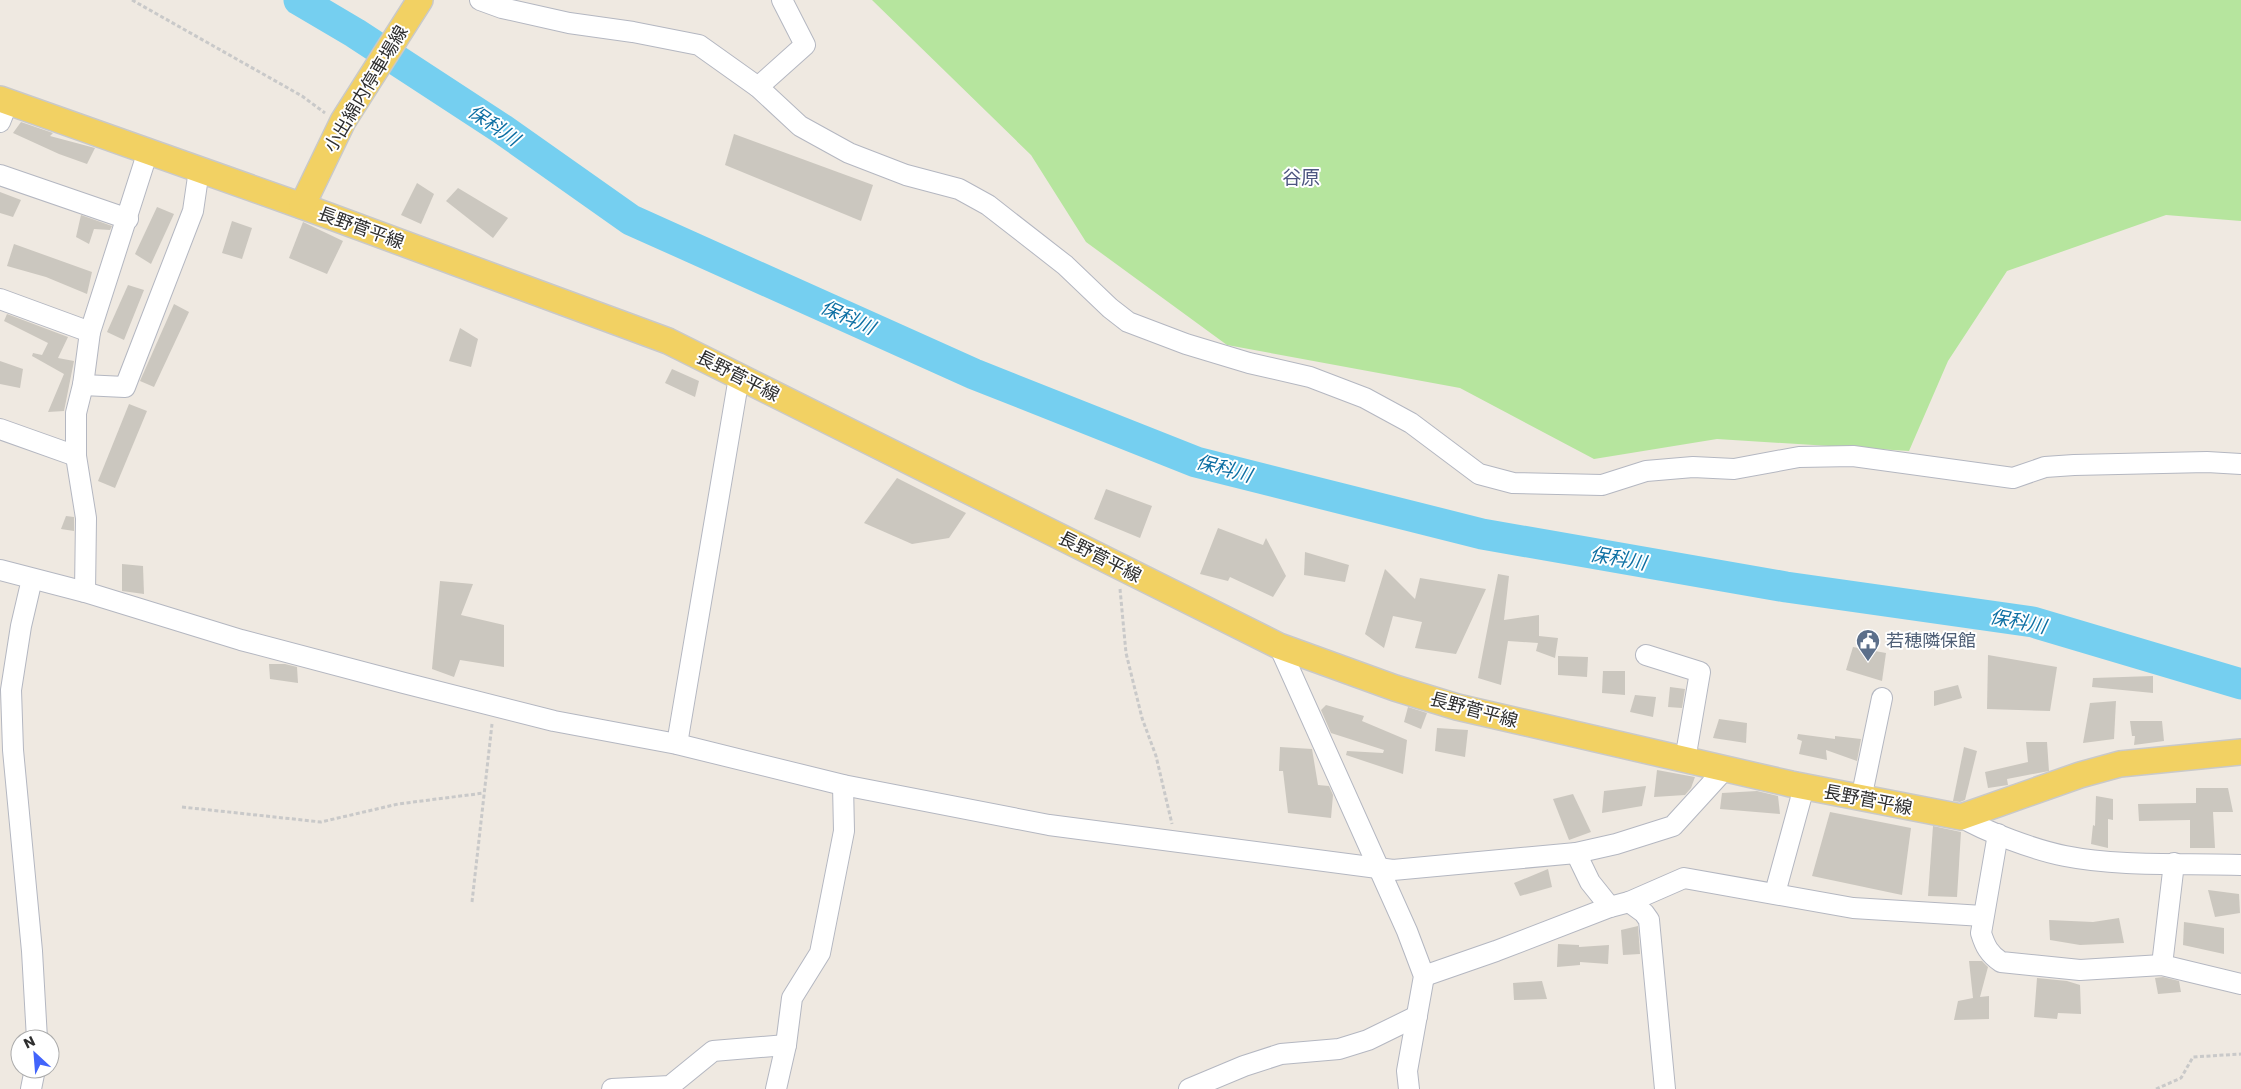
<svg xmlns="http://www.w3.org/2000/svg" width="2241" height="1089" font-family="Poppins,'Noto Sans JP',sans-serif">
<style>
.green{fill:#b6e59e}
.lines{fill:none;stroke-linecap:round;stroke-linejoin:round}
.river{stroke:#75cff0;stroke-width:31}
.building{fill:#cbc7bf}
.minor-casing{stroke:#b4b7c1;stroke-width:22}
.major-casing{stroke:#c9c9c9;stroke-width:28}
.path{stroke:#c9c9c9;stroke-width:3;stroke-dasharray:4 2.5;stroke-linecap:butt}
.minor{stroke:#fff;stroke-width:20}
.major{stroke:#f2d163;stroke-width:25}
.labels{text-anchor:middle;stroke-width:4;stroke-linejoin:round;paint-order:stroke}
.street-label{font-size:18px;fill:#2e2e2e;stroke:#fff}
.service-label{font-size:18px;fill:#4e5e75;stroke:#fff;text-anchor:start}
.water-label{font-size:19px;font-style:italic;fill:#0d6fa3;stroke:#fff}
.neighbourhood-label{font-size:19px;fill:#4d5680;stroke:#fff}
</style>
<rect width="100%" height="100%" fill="#efe9e1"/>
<polygon class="green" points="872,0 2241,0 2241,221 2166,215 2007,271 1948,361 1909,451 1717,439 1594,459 1460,388 1227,345 1086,242 1031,155"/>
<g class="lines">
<polyline class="river" points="299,0 355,33 502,129 631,220 974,374 1196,462 1482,534 1786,587 2033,622 2241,684"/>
</g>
<g class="building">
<polygon points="21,122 53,133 50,136 95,148 87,164 59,154 13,133"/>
<polygon points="734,134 873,185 861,221 725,165"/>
<polygon points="417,183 434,194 421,224 401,215"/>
<polygon points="458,188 508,218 493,238 446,201"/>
<polygon points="0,192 21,200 13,217 0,213"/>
<polygon points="157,207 174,214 151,264 135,254"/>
<polygon points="81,215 112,226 110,230 94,229 89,244 76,237"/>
<polygon points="232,221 252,228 242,259 222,253"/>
<polygon points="303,222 343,241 327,274 289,258"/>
<polygon points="14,244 92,272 87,294 46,277 7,266"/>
<polygon points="128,285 144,290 124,340 107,332"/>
<polygon points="174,304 189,312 154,387 140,381"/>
<polygon points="7,314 68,337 58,358 74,361 64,411 48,412 64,374 32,356 33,353 42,355 48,343 4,321"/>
<polygon points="460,328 478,339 471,367 449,361"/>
<polygon points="0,361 23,369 20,388 0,384"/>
<polygon points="672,369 699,381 695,397 665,383"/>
<polygon points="129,404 147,411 115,488 98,481"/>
<polygon points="897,478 966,513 949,538 912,544 864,523"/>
<polygon points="1106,489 1152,506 1140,538 1094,519"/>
<polygon points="66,516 74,517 74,531 61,529"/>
<polygon points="1218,528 1263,545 1266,538 1286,576 1273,597 1230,577 1228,581 1200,574"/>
<polygon points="1305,552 1349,565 1345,582 1304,575"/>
<polygon points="122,564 143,566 144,594 122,591"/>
<polygon points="1385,569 1415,599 1420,578 1486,589 1456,654 1415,648 1422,622 1393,616 1384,648 1365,634"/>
<polygon points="1498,574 1509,576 1504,620 1539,615 1539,636 1558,638 1555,658 1536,651 1538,643 1508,641 1501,685 1478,678"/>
<polygon points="440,581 473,584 461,615 504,625 504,667 460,660 454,677 432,669"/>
<polygon points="1853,647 1886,653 1882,681 1846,670"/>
<polygon points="1988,655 2057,667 2050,711 1987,709"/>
<polygon points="1558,656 1588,657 1587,677 1558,675"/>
<polygon points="269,664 285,664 297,667 298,683 270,679"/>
<polygon points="1603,671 1625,671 1625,695 1602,693"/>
<polygon points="2153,676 2153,693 2092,687 2093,678"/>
<polygon points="1958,685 1962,698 1934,706 1934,691"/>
<polygon points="1670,687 1685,689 1682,708 1668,707"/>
<polygon points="1635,695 1656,697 1653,717 1630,712"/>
<polygon points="2116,701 2114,739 2083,743 2090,703"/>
<polygon points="1326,705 1364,716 1362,721 1407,740 1403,774 1346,755 1347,751 1383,753 1384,750 1331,733 1321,710"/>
<polygon points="1408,707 1427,713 1421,729 1404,722"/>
<polygon points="1719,719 1747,723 1746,743 1713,738"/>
<polygon points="2130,721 2162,721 2164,741 2134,745 2135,736 2132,736"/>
<polygon points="1437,728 1468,730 1465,757 1435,751"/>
<polygon points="1798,734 1835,739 1835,736 1861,739 1857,761 1826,750 1827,760 1799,754 1802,741 1797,739"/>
<polygon points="2026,742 2047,742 2049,771 2007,779 2008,785 1988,788 1985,772 2028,762"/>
<polygon points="1280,747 1312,749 1318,785 1329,786 1333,795 1331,818 1288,813 1283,771 1279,771"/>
<polygon points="1964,747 1977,751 1965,800 1960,802 1953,801"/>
<polygon points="1657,770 1695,777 1691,788 1685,795 1654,797"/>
<polygon points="1646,786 1642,806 1602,813 1604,791"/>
<polygon points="2196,788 2228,788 2233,812 2213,812 2215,848 2190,848 2190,820 2139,821 2138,804 2196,803"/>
<polygon points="1757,791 1778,796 1780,814 1720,809 1722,793"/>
<polygon points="1573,794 1591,832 1569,840 1553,799"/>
<polygon points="2096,796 2113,799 2113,820 2108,819 2108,848 2091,844 2093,825 2095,826"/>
<polygon points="1830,812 1911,828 1902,895 1812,876"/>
<polygon points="1933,826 1961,832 1957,897 1928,896"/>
<polygon points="1548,869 1552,887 1520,896 1514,883"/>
<polygon points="2208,890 2239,894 2240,913 2215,917"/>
<polygon points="2119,918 2124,943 2080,945 2050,940 2049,920 2093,922"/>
<polygon points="2184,922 2224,928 2224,954 2183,945"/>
<polygon points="1638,926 1640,954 1623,955 1621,930"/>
<polygon points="1558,944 1579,945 1579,947 1609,945 1608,964 1580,962 1580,965 1557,967"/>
<polygon points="1969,961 1982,961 1988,967 1980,997 1989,996 1989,1019 1954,1020 1958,1001 1973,998"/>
<polygon points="2163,977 2179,981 2181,992 2158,994 2155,978"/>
<polygon points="2037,978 2067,981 2080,985 2081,1014 2058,1013 2057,1019 2034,1017"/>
<polygon points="1542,981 1547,999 1514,1000 1513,983"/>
</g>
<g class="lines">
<g class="minor-casing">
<g id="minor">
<polyline points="480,0 502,8 569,23 633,32 699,45 758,87 800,126 849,153 906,175 959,189 988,205 1065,265 1110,308 1128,322 1186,344 1249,363 1310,377 1365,398 1411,423 1479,474 1513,483 1602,485 1646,471 1693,467 1734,469 1799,457 1853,456 2013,478 2045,467 2074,465 2207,462 2241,464"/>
<polyline points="758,87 805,45 782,0"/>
<polyline points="0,122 8,102"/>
<polyline points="0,175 128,219"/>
<polyline points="0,299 90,332"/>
<polyline points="83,385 125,387 193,211 199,170"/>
<polyline points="0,429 76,456"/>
<polyline points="0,570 85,592 241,640 404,683 554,721 677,744 843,785 1049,825 1393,870 1576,853 1616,844 1673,826 1725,769"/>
<polyline points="32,579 21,626 11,690 13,750 32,951 37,1039"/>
<polyline points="85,592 86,518 76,456 76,413 83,385 90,332 148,151"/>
<polyline points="1279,646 1407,931 1424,976 1407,1071 1409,1089"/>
<polyline points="1646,655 1700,672 1685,760"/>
<polyline points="677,744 739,377"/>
<polyline points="1861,799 1882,698"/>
<path d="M1961 817C1986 832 2035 850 2065 856 2120 867 2184 863 2241 865"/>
<path d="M1998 834 1981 933C1985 946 1989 954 2001 962L2080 970 2162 965 2241 984"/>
<polyline points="1576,853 1590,882 1610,907"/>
<polyline points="1775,893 1804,787"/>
<polyline points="1629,902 1684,878 1853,908 1983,916"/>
<polyline points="2162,965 2174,863"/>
<polyline points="1424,976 1496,951 1610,907 1629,902 1644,913 1649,920 1665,1089"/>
<polyline points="31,1089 35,1069"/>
<polyline points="612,1089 670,1086 713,1051 786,1045"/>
<polyline points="776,1089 786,1045 792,998 820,953 844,831 843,785"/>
<polyline points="1189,1089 1244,1066 1281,1054 1339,1049 1368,1040 1417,1016"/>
</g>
</g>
<g class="major-casing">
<g id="major">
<polyline points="0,99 302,206 668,341 1279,646 1395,688 1457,707 1791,784 1961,817 2080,775 2120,764 2241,752"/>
<polyline points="302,206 343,121 420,0"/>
</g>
</g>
<g class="path">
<polyline points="132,0 302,96 325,113"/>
<polyline points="1120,589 1126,653 1142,718 1156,756 1172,824"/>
<polyline points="182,807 321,822 398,804 484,793"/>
<polyline points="472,902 492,724"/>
<polyline points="2156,1089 2181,1078 2193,1057 2241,1054"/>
</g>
<use href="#minor" class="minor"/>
<use href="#major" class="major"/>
</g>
<defs>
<g id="civic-pin" transform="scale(1.25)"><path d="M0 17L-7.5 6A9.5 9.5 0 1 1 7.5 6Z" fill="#5c6f8a" stroke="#fff"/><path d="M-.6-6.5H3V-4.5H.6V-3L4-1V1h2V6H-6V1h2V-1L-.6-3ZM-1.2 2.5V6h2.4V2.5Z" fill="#fff"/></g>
</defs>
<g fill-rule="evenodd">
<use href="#civic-pin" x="1868" y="641"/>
</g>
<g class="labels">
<g class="street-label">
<text transform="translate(366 89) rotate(-59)" y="6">小出綿内停車場線</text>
<text transform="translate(361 228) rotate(20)" y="6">長野菅平線</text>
<text transform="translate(738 376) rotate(27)" y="6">長野菅平線</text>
<text transform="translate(1100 557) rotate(27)" y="6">長野菅平線</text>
<text transform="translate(1474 710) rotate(15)" y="6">長野菅平線</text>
<text transform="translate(1868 800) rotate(11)" y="6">長野菅平線</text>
</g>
<g class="service-label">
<text x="1886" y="647">若穂隣保館</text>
</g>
<g class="water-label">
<text transform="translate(494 125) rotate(34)" y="7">保科川</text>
<text transform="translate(848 317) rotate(24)" y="7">保科川</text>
<text transform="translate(1224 468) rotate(15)" y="7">保科川</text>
<text transform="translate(1618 558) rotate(10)" y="7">保科川</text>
<text transform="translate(2018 621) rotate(11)" y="7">保科川</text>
</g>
<g class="neighbourhood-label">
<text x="1301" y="184">谷原</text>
</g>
</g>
<g transform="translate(35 1054) rotate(334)"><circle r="24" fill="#ffffff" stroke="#ababab"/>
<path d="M0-4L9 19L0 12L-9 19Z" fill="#4264fb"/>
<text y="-8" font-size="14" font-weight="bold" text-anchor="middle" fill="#2e2e2e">N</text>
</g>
</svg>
